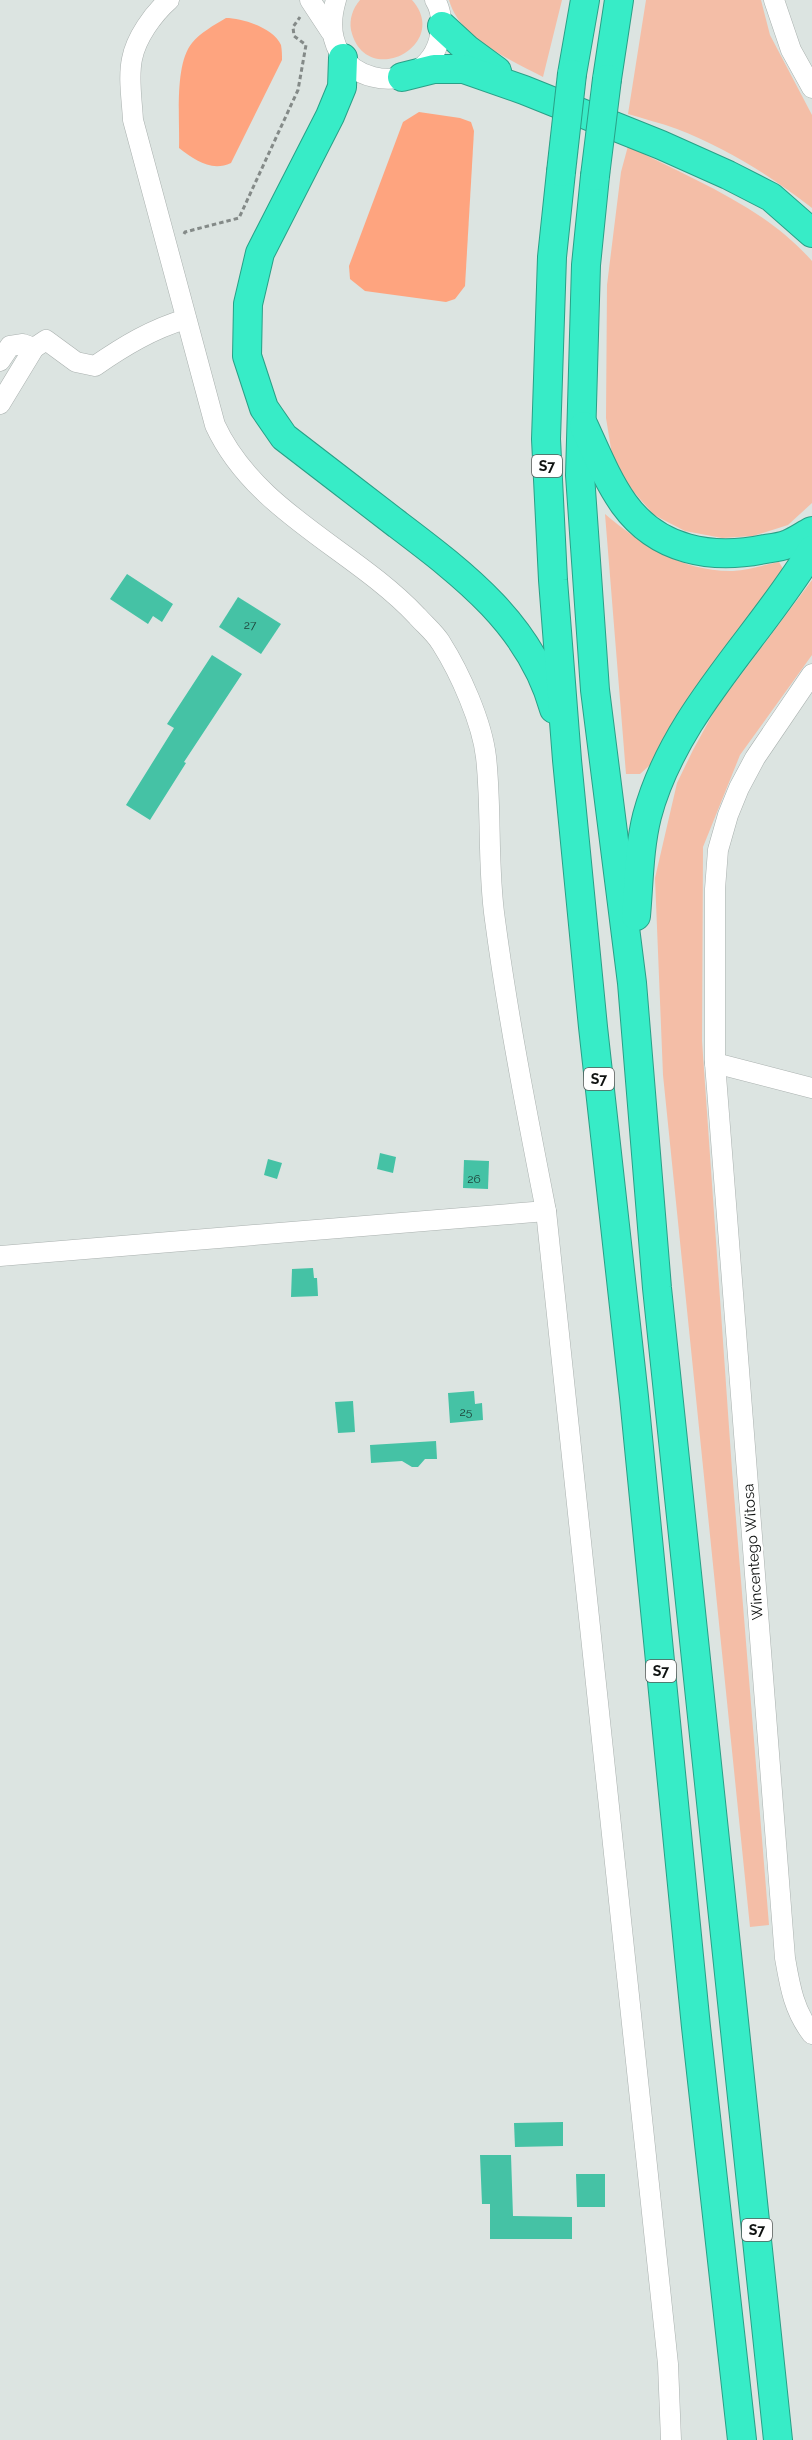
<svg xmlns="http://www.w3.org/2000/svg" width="812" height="2440" font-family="Raleway,sans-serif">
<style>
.green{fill:#f4bea7}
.water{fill:#fea47f}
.building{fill:#45c2a5}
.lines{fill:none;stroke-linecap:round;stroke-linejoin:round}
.minor-casing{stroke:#aab1af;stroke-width:21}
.highway-casing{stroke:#29a087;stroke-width:30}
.path{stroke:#848a88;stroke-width:3;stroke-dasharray:4.5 3;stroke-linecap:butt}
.minor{stroke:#fff;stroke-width:20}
.highway{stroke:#37ecc7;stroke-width:28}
.highway-bridge-casing{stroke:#29a087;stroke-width:30;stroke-linecap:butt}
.highway-bridge{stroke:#37ecc7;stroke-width:28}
.labels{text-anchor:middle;stroke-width:5;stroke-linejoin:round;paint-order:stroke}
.number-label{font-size:12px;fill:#1c3e36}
.shield{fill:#fff;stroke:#575958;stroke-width:1.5}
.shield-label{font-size:14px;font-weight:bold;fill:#0f1211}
.street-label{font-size:15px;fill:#0f1211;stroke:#fff}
</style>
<rect width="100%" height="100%" fill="#dce4e1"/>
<g class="green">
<path d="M360 0H412C452 45 365 91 351 30 349 19 353 8 360 0Z"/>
<path d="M449 0H562L543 77C511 60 459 38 449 0Z"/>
<path d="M646 0H761L770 35 812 115V208C771 176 726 148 677 129 661 123 644 119 628 114Z"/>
<path d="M628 146C691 179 764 206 812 261V503L788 525 753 536 722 538 685 531 654 515 633 491 613 461 606 418 607 285 621 172Z"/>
<path d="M605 514C642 545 683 572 733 571 748 570 764 565 779 562L785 572 697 687 650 765 640 774H626Z"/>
<polygon points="812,580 812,655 740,755 703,847 702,1041 732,1470 769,1925 750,1927 663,1075 655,878 677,783 693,750 716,708"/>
</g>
<g class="water">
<path d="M226 18C242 18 274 28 281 45 282 50 282 56 282 60L231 163C211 172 195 160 179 148 180 120 174 65 192 43 200 33 214 25 226 18Z"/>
<polygon points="419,112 460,118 471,122 474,131 465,286 455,299 446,302 365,291 350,279 349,266 403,122"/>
</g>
<g class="building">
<polygon points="127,574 173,604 162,622 153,616 148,624 110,599"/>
<polygon points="238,597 281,624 261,654 219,627"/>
<polygon points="212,655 242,674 184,762 186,763 150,820 126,805 174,728 167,724"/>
<polygon points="380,1153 396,1157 393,1173 377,1169"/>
<polygon points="268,1159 282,1163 277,1179 264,1175"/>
<polygon points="464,1160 489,1161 488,1189 463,1188"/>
<polygon points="313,1268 314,1278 317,1278 318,1296 291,1297 292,1269"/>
<polygon points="474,1391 475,1404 482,1403 483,1420 450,1423 448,1393"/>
<polygon points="353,1401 355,1432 338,1433 335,1402"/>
<polygon points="436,1441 437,1459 425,1459 418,1467 412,1467 402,1461 371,1463 370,1445"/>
<polygon points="563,2122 563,2146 515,2147 514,2123"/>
<polygon points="480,2155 511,2155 513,2216 572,2217 572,2239 490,2239 490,2204 482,2204"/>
<polygon points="576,2174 605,2174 605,2207 577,2207"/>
</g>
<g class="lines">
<g class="minor-casing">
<g id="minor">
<path d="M169 0C153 14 136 38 132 59 128 78 132 100 133 120L215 425C255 512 354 549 417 616 425 625 435 633 441 643 460 673 482 722 486 757 492 811 487 866 495 920 508 1018 527 1114 546 1211L668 2364 671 2440"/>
<polyline points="310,0 331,32"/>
<path d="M336 0C310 87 426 106 440 36 442 24 442 11 435 0"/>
<polyline points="774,0 791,50 812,88"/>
<polyline points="0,361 10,346 23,344 34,348"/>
<path d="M0 404 34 348 46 340 76 362 95 366C124 346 152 329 186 319"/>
<path d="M812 674 755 758 739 788 728 815 718 850 715 889V1063L785 1958C790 1987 794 2011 812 2034"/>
<polyline points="715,1063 812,1088"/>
<polyline points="0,1256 546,1211"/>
</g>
</g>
<g class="highway-casing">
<g id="highway">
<polyline points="442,26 467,49 497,71"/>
<path d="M343 58 342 87 330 116 260 253 248 304 247 356 264 408 284 437C322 466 359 495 397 524 463 574 531 625 554 709"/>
<polyline points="572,74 585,0"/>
<polyline points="402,77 434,69 464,69 524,90 661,145 728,175 771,197 812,233"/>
<polyline points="607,79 619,0"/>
<polyline points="561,172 552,257 546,439 553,580 567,760 593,1027 634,1397 696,2027 742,2440"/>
<polyline points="595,176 586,265 580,475 595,690 632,983 657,1288 778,2440"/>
<path d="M584 426C596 452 607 480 624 504 658 551 712 560 765 549 772 548 781 547 788 544 796 541 804 535 812 531"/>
<path d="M636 916C639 882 639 848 647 816 674 714 759 638 812 550"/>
</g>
</g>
<polyline class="path" points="184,234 185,232 239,218 298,90 306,45 294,36 293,27 300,17"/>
<use href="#minor" class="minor"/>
<use href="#highway" class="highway"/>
<g class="highway-bridge-casing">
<g id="highway-bridge">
<polyline points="561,172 572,74"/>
<polyline points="595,176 607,79"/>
</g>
</g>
<use href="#highway-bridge" class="highway-bridge"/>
</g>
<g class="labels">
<g class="number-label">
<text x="250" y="629">27</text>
<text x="474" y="1183">26</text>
<text x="466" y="1416">25</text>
</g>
<g class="shield">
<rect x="532" y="455" width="30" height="22" rx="4.5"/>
<rect x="584" y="1068" width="30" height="22" rx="4.5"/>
<rect x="646" y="1660" width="30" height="22" rx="4.5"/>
<rect x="742" y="2219" width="30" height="22" rx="4.5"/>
</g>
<g class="shield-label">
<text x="547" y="471">S7</text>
<text x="599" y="1084">S7</text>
<text x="661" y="1676">S7</text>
<text x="757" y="2235">S7</text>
</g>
<g class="street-label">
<text transform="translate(753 1552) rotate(-94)" y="5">Wincentego Witosa</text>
</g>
</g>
</svg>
